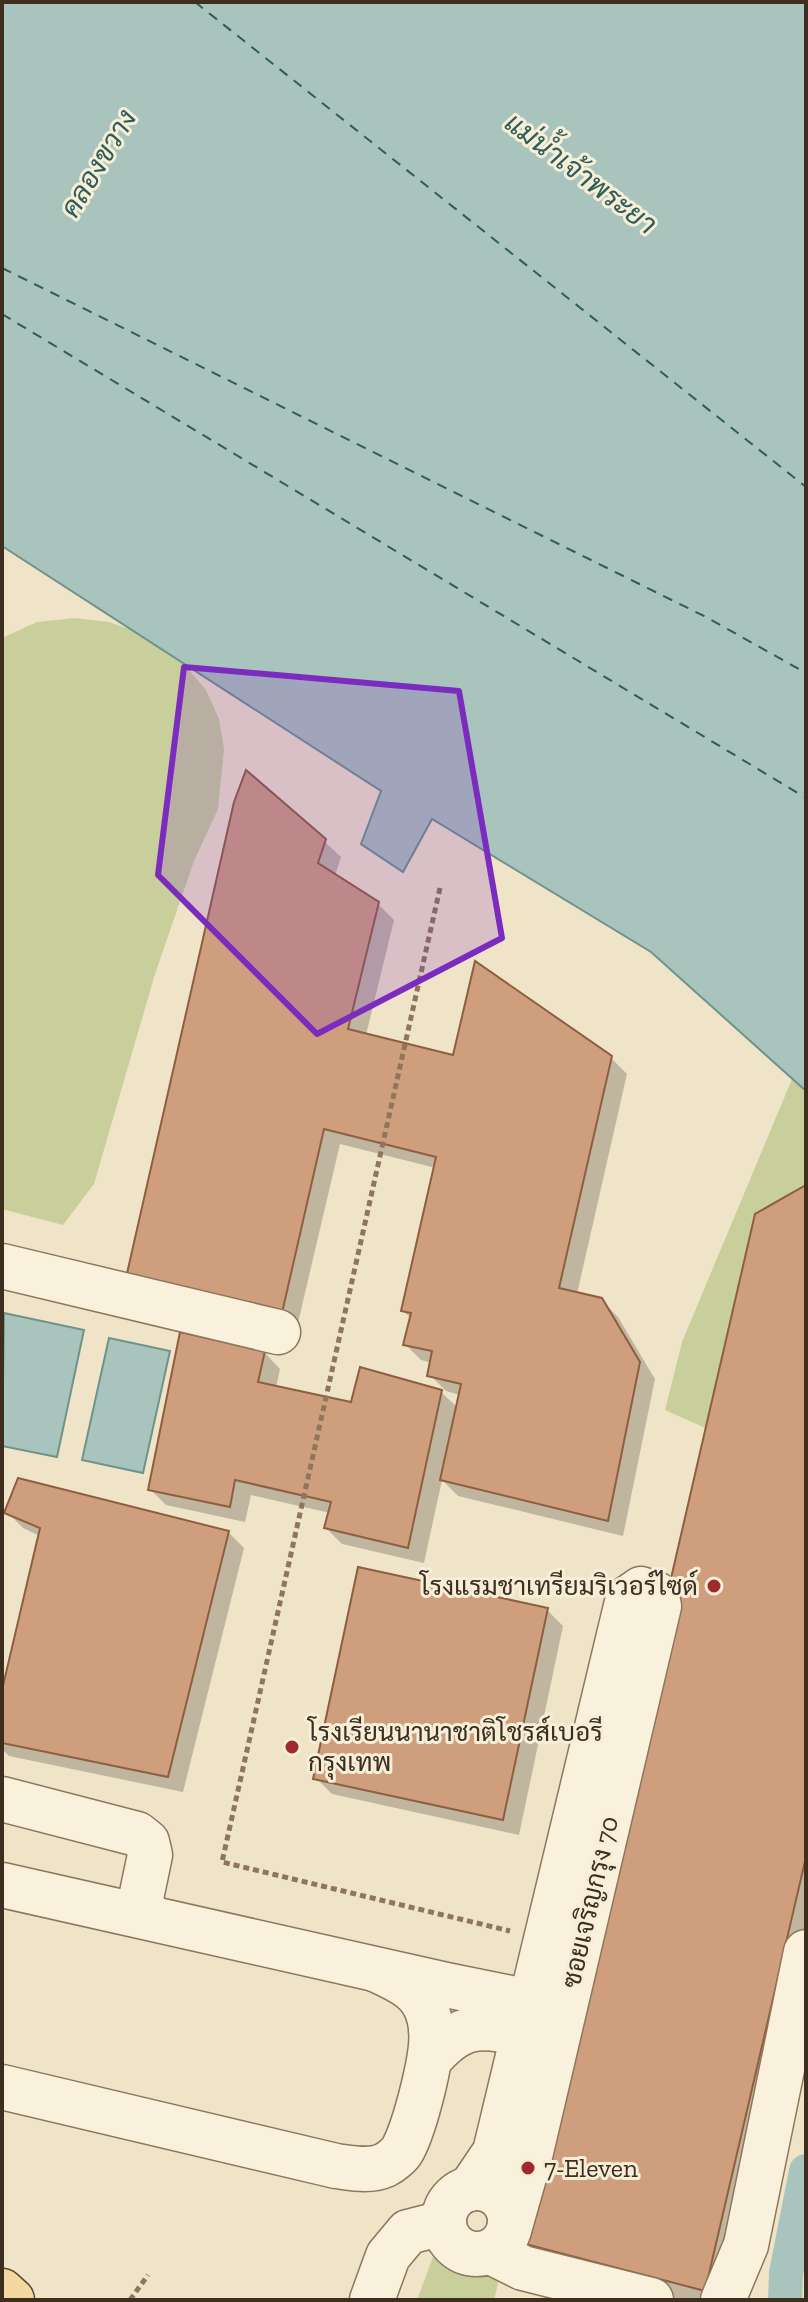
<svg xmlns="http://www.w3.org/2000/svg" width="808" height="2302" font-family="'Zilla Slab',Sarabun,serif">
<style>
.green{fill:#c9cf9b}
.water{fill:#a9c4bc;stroke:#6f938a;stroke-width:2}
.shadow{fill:#0003}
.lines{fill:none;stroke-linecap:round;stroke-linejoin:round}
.canal{stroke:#a9c4bc;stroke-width:34}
.ferry{stroke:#2f5d5a;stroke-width:2;stroke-dasharray:10 8;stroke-linecap:butt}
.building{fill:#cf9f7d;stroke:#8d5f41;stroke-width:2}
.minor-casing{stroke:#8d765c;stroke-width:47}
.major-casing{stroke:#5b4430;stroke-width:47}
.path{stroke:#8d765c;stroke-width:5;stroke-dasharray:6 4;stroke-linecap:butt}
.minor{stroke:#faf1dc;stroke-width:44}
.major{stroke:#f3d9a0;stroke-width:44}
.marked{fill:#7b2cbf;fill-opacity:0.2;stroke:#7b2cbf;stroke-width:6;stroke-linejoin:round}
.poi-dot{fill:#9e2a2b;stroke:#f7eed8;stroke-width:3}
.labels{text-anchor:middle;stroke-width:6;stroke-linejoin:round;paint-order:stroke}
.poi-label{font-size:26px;fill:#3d2e20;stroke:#f7eed8;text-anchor:start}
.street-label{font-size:26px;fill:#3d2e20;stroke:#f7eed8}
.water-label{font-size:28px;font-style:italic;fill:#2f5d5a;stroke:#f7eed8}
</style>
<rect width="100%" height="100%" fill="#f0e4c8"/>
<g class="green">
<polygon points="75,618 109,622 141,633 177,656 206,690 219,719 224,749 218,809 194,861 155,974 94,1184 63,1225 2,1209 2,638 37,622"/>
<polygon points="792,1079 806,1091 806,1473 665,1410 682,1342"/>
<polygon points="436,2249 501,2271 494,2300 417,2300"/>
</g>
<g class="water">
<polygon points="2,2 806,2 806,1091 651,952 432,819 403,872 361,844 381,791 2,546"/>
<polygon points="4,1313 84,1330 57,1457 2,1446"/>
<polygon points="109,1338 170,1351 143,1473 82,1460"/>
</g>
<g class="shadow">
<polygon points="324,841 341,857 335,876 377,903 394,920 366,1035 454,1057 611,1058 627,1074 577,1294 601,1300 618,1317 655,1379 623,1536 458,1496 442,1480 424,1563 342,1544 326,1528 330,1513 251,1495 245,1522 166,1505 150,1489 264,1352 280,1369 276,1388 353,1404 441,1392 458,1408 460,1395 446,1391 430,1375 432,1363 421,1360 405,1344 412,1319 403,1311 436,1168 340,1144 294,1340 141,1307"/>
<polygon points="806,1187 806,1991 734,2300 672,2300 545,2267 520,2241"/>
<polygon points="7,1512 228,1532 244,1548 183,1792 9,1756 2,1749 2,1699 40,1536 23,1528"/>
<polygon points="547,1610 563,1626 519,1835 332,1794 316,1778"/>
</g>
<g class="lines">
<polyline class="canal" points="785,2300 786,2273 806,2171"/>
<g class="ferry">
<polyline points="195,2 806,487"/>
<polyline points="2,268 706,617 806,673"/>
<polyline points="2,314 806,798"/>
</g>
</g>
<g class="building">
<polygon points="246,770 326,839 318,863 379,902 348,1029 453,1055 475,961 612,1056 559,1288 602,1298 640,1362 608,1521 440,1480 461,1384 427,1376 432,1351 403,1345 411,1313 401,1311 436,1157 324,1129 279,1326 123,1291 234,802"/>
<polygon points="806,1185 806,1857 705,2291 518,2242 755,1214"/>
<polygon points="180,1332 265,1351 258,1382 351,1402 360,1367 442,1390 408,1548 324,1528 331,1502 235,1480 230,1507 148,1490"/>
<polygon points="18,1478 229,1531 168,1777 2,1743 2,1690 40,1528 4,1513"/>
<polygon points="358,1567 548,1608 503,1820 313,1779"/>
</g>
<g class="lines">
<g class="minor-casing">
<g id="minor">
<polyline points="2,1266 278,1332"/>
<polyline points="2,1799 137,1834 147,1842 150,1855 141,1898 146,1917"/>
<polyline points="2,1885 446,1985 530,2002"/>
<path d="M430 2059C459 2025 479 2023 522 2034"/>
<path d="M2 2087 336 2166C352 2168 370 2172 385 2165 391 2162 400 2155 403 2149 415 2126 434 2055 431 2030 431 2023 428 2012 425 2006 416 1987 394 1978 377 1970"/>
<circle cx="477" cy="2221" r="33"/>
<polyline points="470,2189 495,2152 628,1598 641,1589 656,1594 659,1606 530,2156 509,2230"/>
<polyline points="491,2252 523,2268 651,2300"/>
<polyline points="372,2300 388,2256 408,2232 443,2223"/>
<polyline points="723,2300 746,2245 806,1952"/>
</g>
</g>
<g class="major-casing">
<polyline id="major" points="2,2291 12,2300"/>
</g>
<g class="path">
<polyline points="440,888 222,1862 510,1931"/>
<polyline points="130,2300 148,2275"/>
</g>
<use href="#minor" class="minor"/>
<use href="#major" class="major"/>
</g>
<path class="marked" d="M184 667 459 691 502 938 317 1034 158 875Z"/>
<g class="poi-dot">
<circle cx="714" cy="1586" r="8"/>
<circle cx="292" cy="1747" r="8"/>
<circle cx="528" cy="2168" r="8"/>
</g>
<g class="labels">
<g class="poi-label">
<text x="698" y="1595" text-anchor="end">โรงแรมชาเทรียมริเวอร์ไซด์</text>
<text x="308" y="1741">โรงเรียนนานาชาติโชรส์เบอรี<tspan x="308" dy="30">กรุงเทพ</tspan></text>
<text x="544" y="2177">7-Eleven</text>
</g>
<g class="street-label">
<text transform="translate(590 1902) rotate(-77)" y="9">ซอยเจริญกรุง 70</text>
</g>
<g class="water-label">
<text transform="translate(98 163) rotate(-59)" y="10">คลองขวาง</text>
<text transform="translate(581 173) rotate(37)" y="10">แม่น้ำเจ้าพระยา</text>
</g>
</g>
<rect width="808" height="2302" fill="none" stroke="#3d2e20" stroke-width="8"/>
</svg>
